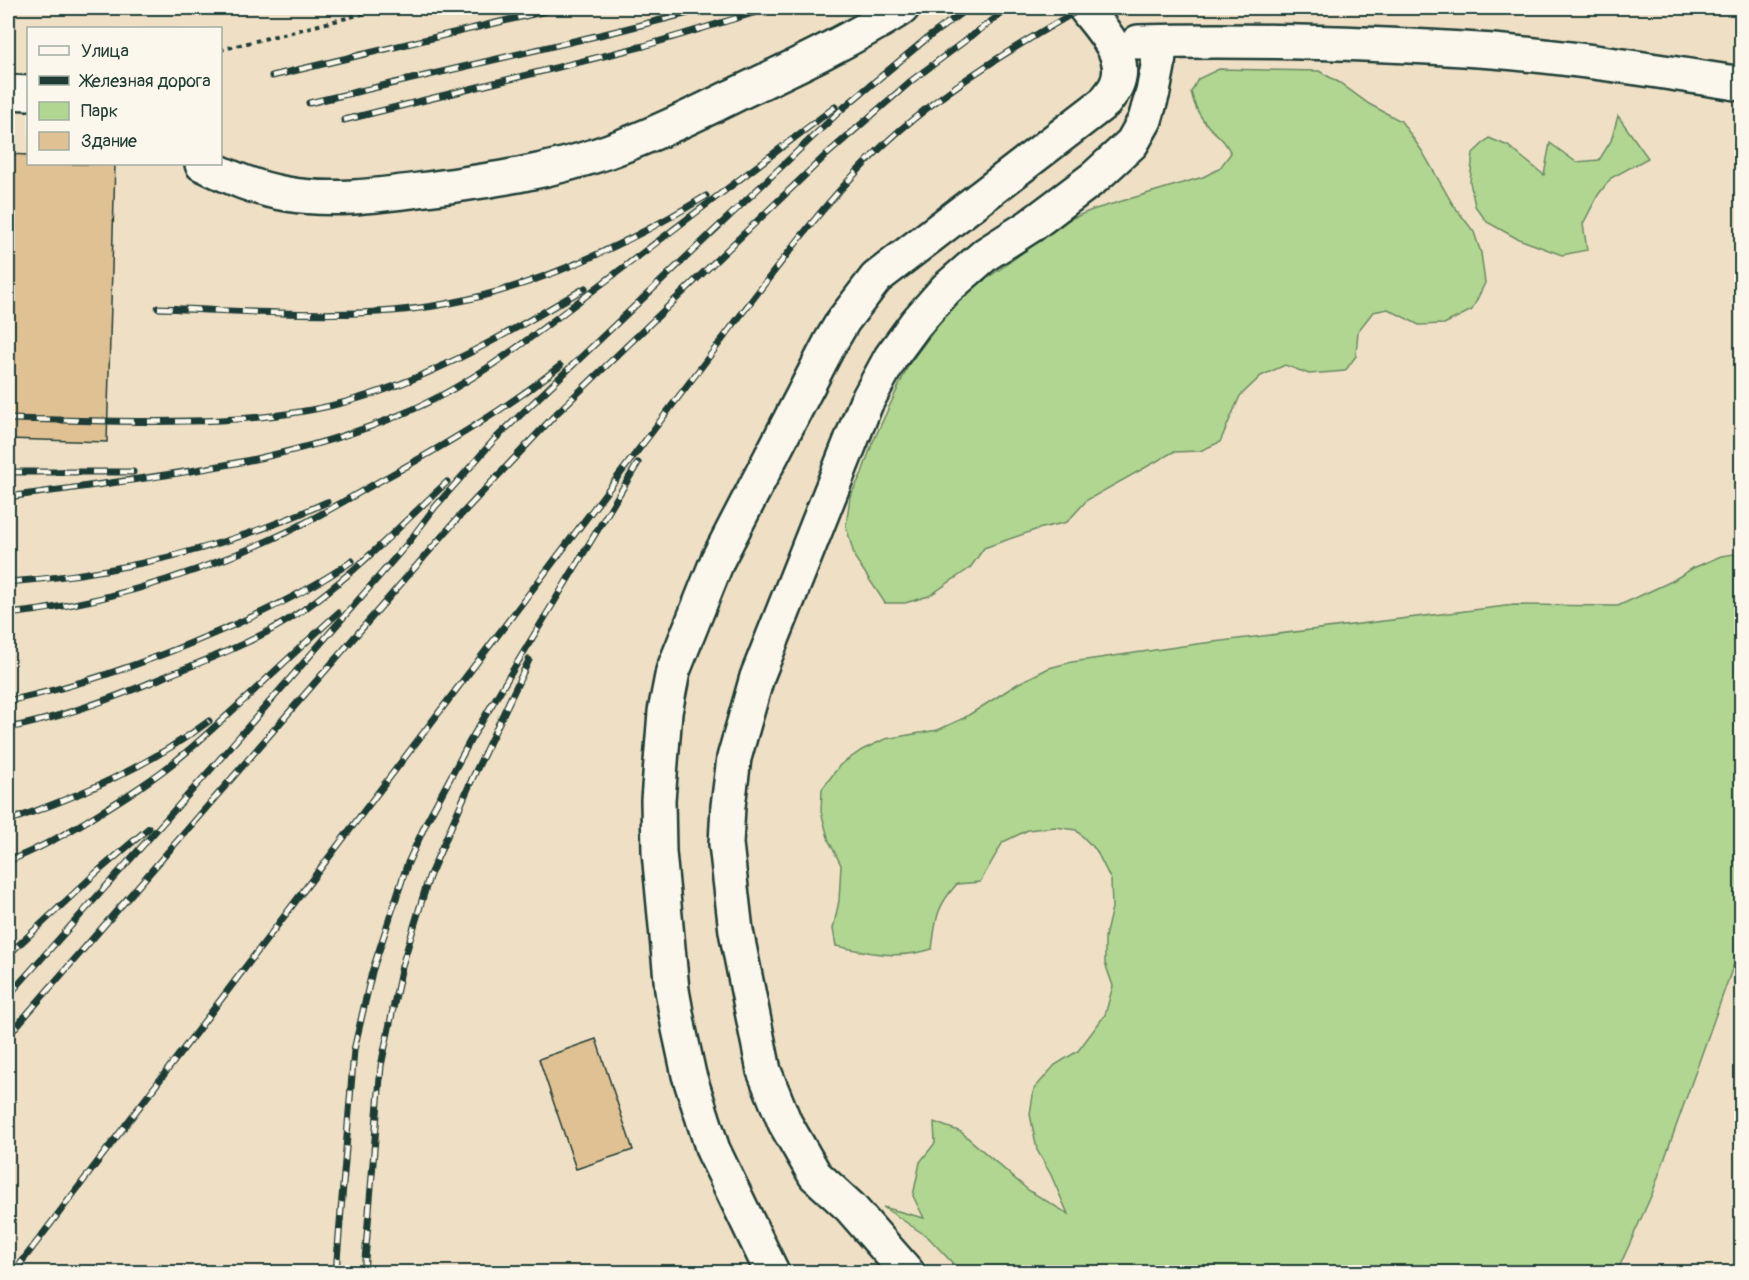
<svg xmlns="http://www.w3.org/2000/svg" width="1749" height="1280" font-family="Pangolin,sans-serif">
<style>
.built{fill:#efdfc5;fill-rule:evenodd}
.green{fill:#b1d691;stroke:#688a62;stroke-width:1.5}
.building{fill:#e0c193;stroke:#1f3d34;stroke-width:1.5}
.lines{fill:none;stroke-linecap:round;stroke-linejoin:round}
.minor-casing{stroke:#1f3d34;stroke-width:38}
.path{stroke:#1f3d34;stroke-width:4;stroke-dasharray:4.5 4.5;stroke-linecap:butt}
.minor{stroke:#fbf7ec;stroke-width:33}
.rail-casing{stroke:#1f3d34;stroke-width:7}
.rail{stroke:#fbf7ec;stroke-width:4.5;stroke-dasharray:14;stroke-linecap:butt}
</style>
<rect width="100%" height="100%" fill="#f6ecda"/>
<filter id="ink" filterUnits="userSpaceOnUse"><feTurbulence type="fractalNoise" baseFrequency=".0167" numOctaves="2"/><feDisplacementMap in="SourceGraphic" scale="12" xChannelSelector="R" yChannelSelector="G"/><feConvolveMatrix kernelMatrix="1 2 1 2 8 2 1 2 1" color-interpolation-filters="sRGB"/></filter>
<g filter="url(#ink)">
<path class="built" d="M8 8H1741V1272H8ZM28 28H220V164H28Z"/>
<g class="green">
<path d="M1219 69 1319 71 1340 83 1369 104 1401 121 1422 151 1452 203 1474 232 1481 253 1485 283 1472 310 1444 324 1419 325 1388 309 1373 312 1358 331 1356 356 1345 371 1309 374 1285 365 1261 376 1240 396 1220 442 1200 451 1173 452 1087 500 1067 522 1038 529 984 548 970 568 929 596 905 603H885L855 558 846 526 850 497 862 473 872 444 909 364 957 300 1068 220 1092 210 1203 177 1219 169 1231 153C1223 138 1220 138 1209 127 1199 117 1194 105 1191 92L1198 79Z"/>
<polygon points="1618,116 1648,158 1611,178 1598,195 1583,224 1587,250 1562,255 1516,238 1487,222 1475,206 1470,182 1473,153 1489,138 1508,146 1544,175 1550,143 1576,162 1599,160 1611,141"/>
<path d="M1741 553V944L1652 1194 1617 1272H961L928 1237 883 1207 924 1218 913 1196 920 1162 935 1143 934 1122 961 1132 1028 1190 1068 1214 1051 1175 1037 1150 1030 1114 1034 1089 1055 1065 1078 1051 1105 1015 1113 986 1105 963V937L1112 908 1111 880 1096 850 1076 830 1055 827 1028 830 1003 842 980 882 957 884C936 907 936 919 932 949 897 960 871 953 836 946L833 929 839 901 841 865 829 841 821 812 822 789 840 765 862 750 885 739 938 730 964 718 1019 683 1049 668 1072 662 1197 644 1514 605 1618 606 1672 581 1693 568 1721 556Z"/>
</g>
<g class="building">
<polygon points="8,154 28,155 28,164 115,164 107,442 8,439"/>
<polygon points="596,1039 633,1150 576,1169 539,1059"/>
</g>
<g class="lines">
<g class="minor-casing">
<g id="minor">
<path d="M1138 42C1256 39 1375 43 1493 51 1576 58 1659 71 1742 84"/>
<polyline points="8,92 28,93"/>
<path d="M202 164C229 177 256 189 287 194 332 202 381 195 427 189 487 181 551 172 609 151 654 135 698 113 741 92 796 66 851 40 902 8"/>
<path d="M772 1272 713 1150 689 1075 679 1029 672 990 659 852 658 800 665 712 673 671 718 559 830 343 843 321 876 278 1105 102C1108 97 1113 92 1116 86 1130 57 1101 29 1085 8"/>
<polyline points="907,1272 850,1207 815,1175 785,1123 764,1071 736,931 726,844 728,806 734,758 757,677 866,403 891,357 916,323 946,289 986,254 1030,226 1095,177 1132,143 1145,120 1153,92 1158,66 1160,42"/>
</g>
</g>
<polyline class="path" points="220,50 386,8"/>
<use href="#minor" class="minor"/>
<g class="rail-casing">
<g id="rail">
<polyline points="272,76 559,8"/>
<polyline points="309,103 617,31 708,8"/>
<polyline points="344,120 644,46 770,8"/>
<path d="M158 308C252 311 353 321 445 304 538 287 626 245 706 196"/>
<path d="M8 419C117 420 251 431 356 399 438 375 512 331 585 288"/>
<polyline points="8,472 133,472"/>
<path d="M8 497C140 478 277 467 402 414 473 385 534 335 595 289 675 229 755 167 835 107"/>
<path d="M8 582C117 574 227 548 327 502"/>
<path d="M8 614C104 604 197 574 285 533 320 516 354 495 389 476 448 443 506 409 560 366"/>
<path d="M8 701C79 686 148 662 215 633 263 613 309 591 352 561"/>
<path d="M8 728C61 718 114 698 164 677 217 656 273 635 318 599 364 564 405 521 447 482"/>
<path d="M8 821C79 796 148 767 209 721"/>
<path d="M8 861C35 851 60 837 85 822 121 800 158 777 190 749 240 705 288 658 338 613"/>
<polyline points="8,955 96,873 149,828"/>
<polyline points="8,996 212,768 408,543 435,507 494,440 842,109 926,39 968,8"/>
<polyline points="8,1036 458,518 557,413 826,155 911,81 1009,8"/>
<path d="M14 1272 743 312C794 245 846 174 911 121 964 77 1023 42 1082 8"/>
<polyline points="336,1272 354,1050 372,972 407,865 427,821 470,741 638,463"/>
<polyline points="364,1272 381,1066 402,966 429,877 473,777 529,660"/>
</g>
</g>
<use href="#rail" class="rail"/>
</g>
</g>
<rect width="1749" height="1280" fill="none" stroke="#fbf7ec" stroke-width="30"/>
<rect x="15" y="15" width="1719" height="1250" fill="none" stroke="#1f3d34" stroke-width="2" filter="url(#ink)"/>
<rect x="27" y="27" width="195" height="138" fill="#fbf7ec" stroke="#a3ada2" stroke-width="1.5"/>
<rect x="39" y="46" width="30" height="9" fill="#fbf7ec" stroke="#a3ada2" stroke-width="1.5"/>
<text x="81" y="57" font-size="18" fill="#1f3d34">Улица</text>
<rect x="39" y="76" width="30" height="9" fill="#1f3d34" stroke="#a3ada2" stroke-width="1.5"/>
<text x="81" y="87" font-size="18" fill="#1f3d34">Железная дорога</text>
<rect x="39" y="102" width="30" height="18" fill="#b1d691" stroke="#a3ada2" stroke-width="1.5"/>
<text x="81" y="117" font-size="18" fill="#1f3d34">Парк</text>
<rect x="39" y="132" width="30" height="18" fill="#e0c193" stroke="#a3ada2" stroke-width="1.5"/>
<text x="81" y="147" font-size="18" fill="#1f3d34">Здание</text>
</svg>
